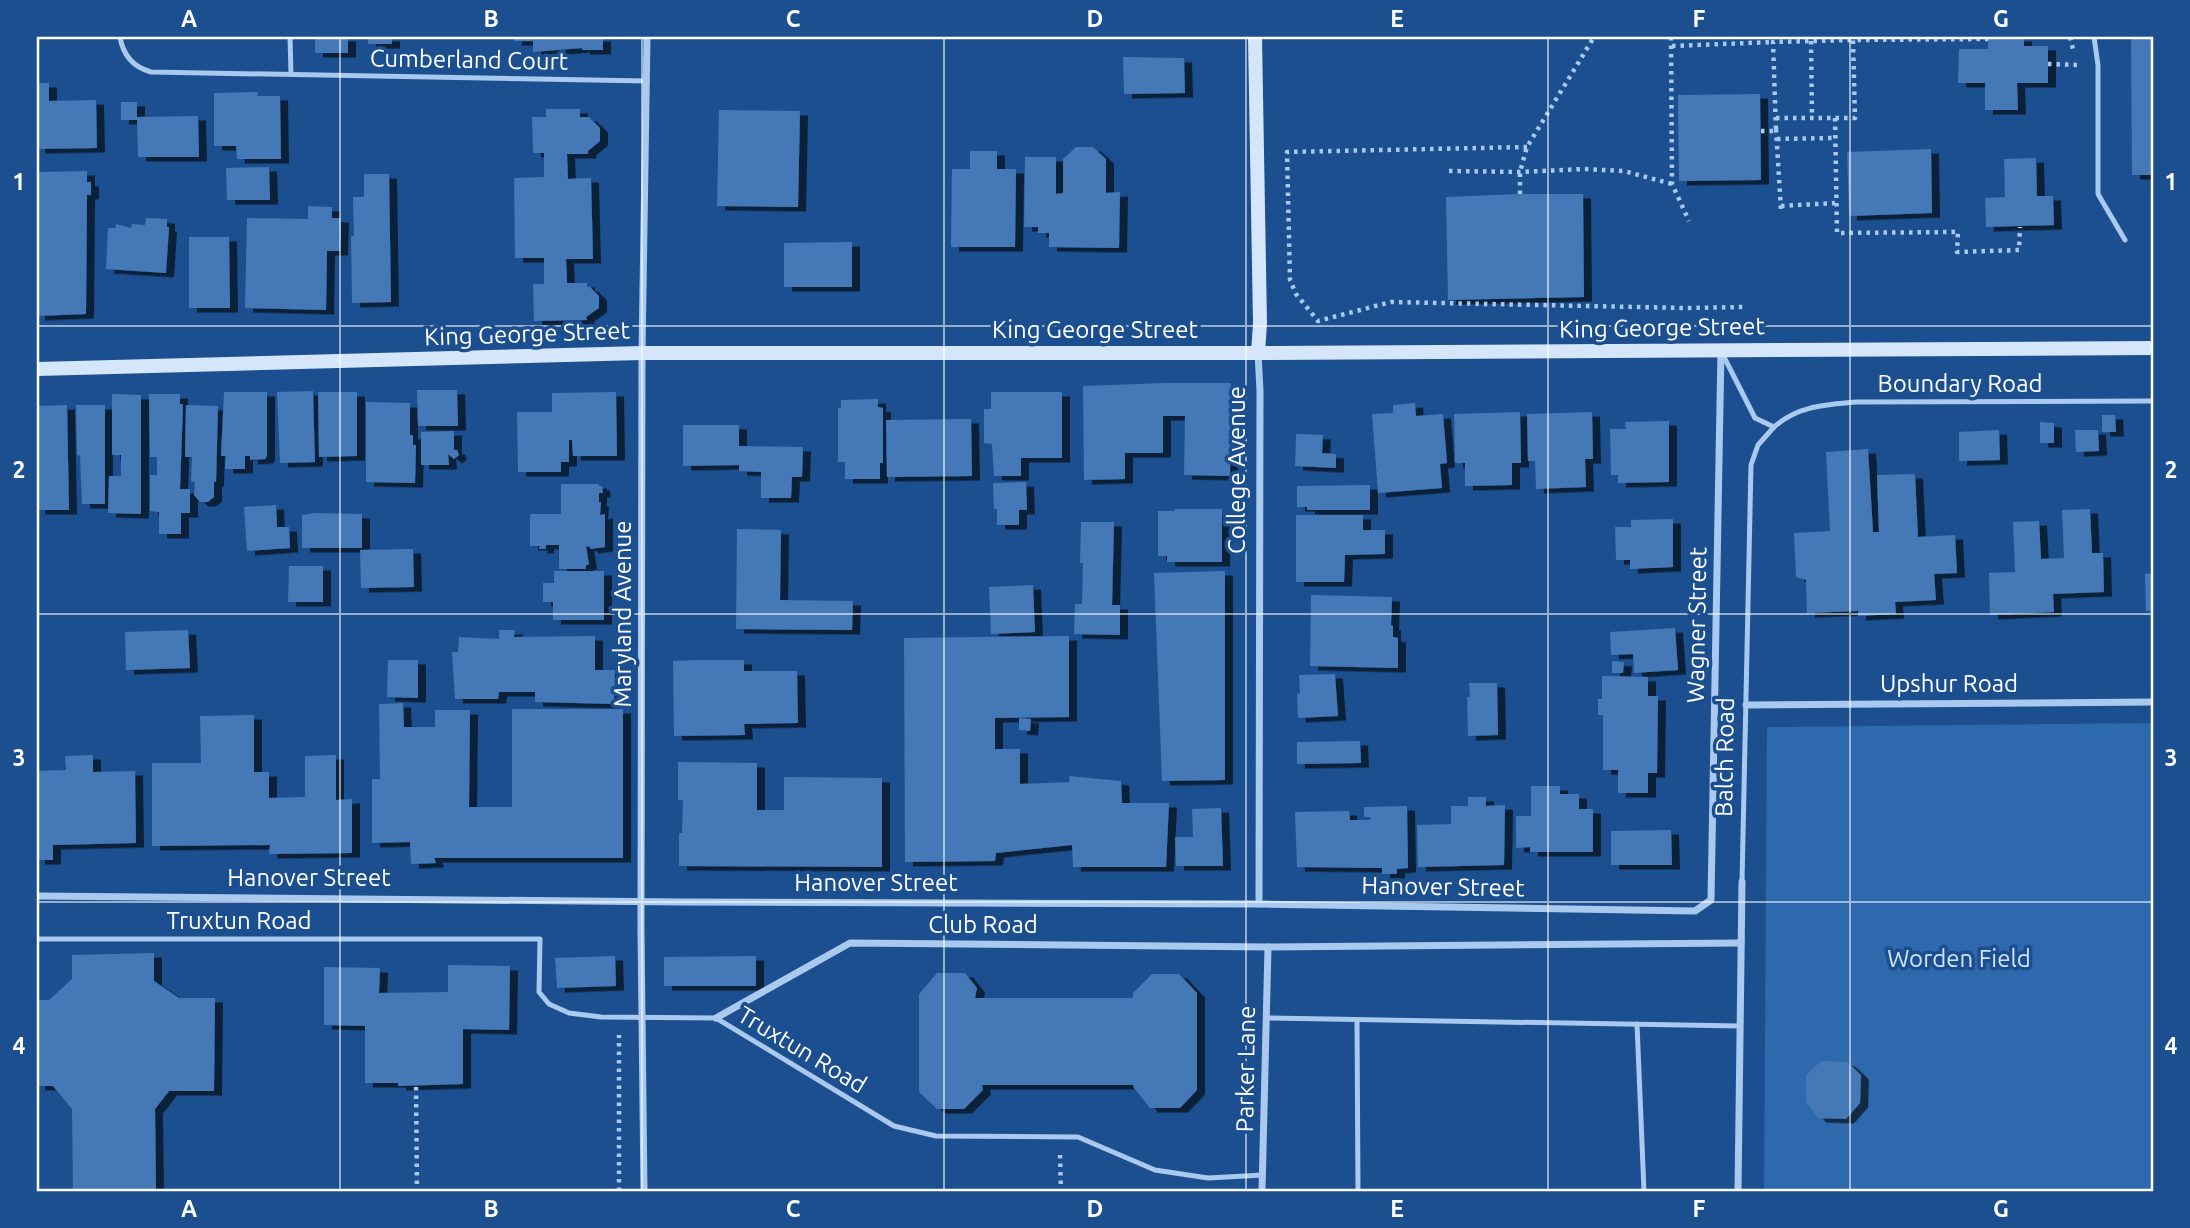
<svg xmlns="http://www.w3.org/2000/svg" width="2190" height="1228" font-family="Ubuntu,sans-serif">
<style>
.green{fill:#2e69ad}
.building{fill:#4478b7;filter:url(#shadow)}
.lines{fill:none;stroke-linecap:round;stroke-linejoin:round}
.path{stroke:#a9c9ee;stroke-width:4.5;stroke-dasharray:3.5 5;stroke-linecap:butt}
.lane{stroke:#a9c9ee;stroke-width:5}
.street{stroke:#a9c9ee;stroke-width:7}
.secondary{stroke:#d6e6fa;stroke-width:14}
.grid{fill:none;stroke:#fff;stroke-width:2;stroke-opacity:0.55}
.labels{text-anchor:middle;stroke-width:7;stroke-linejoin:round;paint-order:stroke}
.street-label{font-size:24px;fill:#fff;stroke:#1b4f8f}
.park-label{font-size:24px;fill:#cfe3fa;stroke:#1b4f8f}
.neatline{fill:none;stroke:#fff;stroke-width:2.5}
.grid-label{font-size:23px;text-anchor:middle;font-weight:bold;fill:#fff}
</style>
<defs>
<filter id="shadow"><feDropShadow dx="8" dy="4.5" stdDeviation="0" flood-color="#0009"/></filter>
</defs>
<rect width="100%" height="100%" fill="#1b4f8f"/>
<polygon class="green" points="2153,723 2153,1191 1764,1191 1767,727"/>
<g class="building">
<rect x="315" y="37" width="33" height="16"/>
<rect x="368" y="37" width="24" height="7"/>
<polygon points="514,37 603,37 603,50 582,50 582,48 533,52 533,41 514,41"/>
<polygon points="1988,37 2024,37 2024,46 2048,46 2048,83 2017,83 2018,110 1985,110 1985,83 1958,83 1959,49 1988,49"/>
<polygon points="2131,37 2153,37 2153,175 2132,175"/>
<polygon points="1123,57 1184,58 1185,93 1124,94"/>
<polygon points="37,83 49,83 49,101 96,100 97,148 37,149"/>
<polygon points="258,92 257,96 280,96 281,159 237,159 236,146 214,146 214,93"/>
<polygon points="1760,94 1761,180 1679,181 1678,95"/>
<polygon points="121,102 137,102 137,117 198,116 199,157 138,157 137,120 121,120"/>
<polygon points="546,109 580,109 580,117 589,117 600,128 600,141 588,151 588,154 567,154 568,179 591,178 593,259 566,259 567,283 587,283 587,287 590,287 599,296 599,308 586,317 587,320 534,321 533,284 544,284 544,258 515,258 514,178 544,177 544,153 533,153 532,117 546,117"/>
<polygon points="719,110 800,111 798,207 717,206"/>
<polygon points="1076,147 1093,147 1106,159 1106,193 1120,192 1119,248 1049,247 1049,233 1038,233 1038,227 1024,227 1025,157 1056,157 1056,194 1063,193 1063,159"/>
<polygon points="1931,149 1932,213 1849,216 1847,152"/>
<polygon points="970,151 997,151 997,169 1016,169 1015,247 951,247 952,169 970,169"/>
<polygon points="2036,158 2037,196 2053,196 2054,225 1986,227 1985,198 2005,197 2004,159"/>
<polygon points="269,167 270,200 227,200 226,168"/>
<polygon points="87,171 87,182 91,182 91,195 87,195 86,314 37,316 37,172"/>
<polygon points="364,174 389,174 391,302 352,303 351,236 354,236 353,197 364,197"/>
<polygon points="1520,194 1583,194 1584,297 1448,300 1446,197"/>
<polygon points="308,206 332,207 332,218 341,218 340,251 327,251 326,310 245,308 247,218 308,219"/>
<polygon points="146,218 167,219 167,227 169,227 166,273 106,269 108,228 116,228 116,224 131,228 132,224 145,225"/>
<polygon points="189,237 229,237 230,308 189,308"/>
<polygon points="852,242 852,287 784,287 784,243"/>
<polygon points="1164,383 1231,383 1230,476 1184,475 1185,416 1163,416 1163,453 1125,453 1125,479 1084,480 1083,386"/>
<polygon points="417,390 457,390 458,426 418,426"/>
<polygon points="313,391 315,462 280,463 277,392"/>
<polygon points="224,392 267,392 267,456 265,459 250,460 250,456 245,456 245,469 225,469 226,456 221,456"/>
<polygon points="318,392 357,392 357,456 319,457"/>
<polygon points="616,392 617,456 573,456 572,440 569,440 569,462 561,462 561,472 518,472 517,412 552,412 552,393"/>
<polygon points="991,392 1062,392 1062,458 1021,458 1021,476 994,476 992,444 984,443 984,409 991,409"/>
<polygon points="112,394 141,395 141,514 108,513 109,476 121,476 121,455 112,455"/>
<polygon points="149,394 180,394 180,404 183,404 180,489 190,489 190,513 181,513 181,534 159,534 159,512 150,511 150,475 157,475 157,457 150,457"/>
<polygon points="878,399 878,407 883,408 883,463 880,463 880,479 845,479 845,462 838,462 838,408 841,408 841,400"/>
<polygon points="366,402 410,403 410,435 413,435 413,445 416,445 415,483 366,482"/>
<polygon points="1415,403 1416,416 1443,414 1447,463 1440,464 1442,488 1378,493 1372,414 1393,413 1393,405"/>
<polygon points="67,405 69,510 37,510 37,406"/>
<polygon points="76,405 105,405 105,504 82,504 80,456 77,455"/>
<polygon points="186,405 218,406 216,482 214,482 214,497 208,502 200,502 194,495 195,482 191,481 192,457 185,457"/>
<polygon points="1520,412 1521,463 1512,463 1512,485 1465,486 1465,463 1455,463 1454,414"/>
<polygon points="1592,412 1593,459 1585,459 1586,487 1536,489 1535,461 1528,461 1527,414"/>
<polygon points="2102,415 2115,415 2116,432 2102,432"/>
<polygon points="971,419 972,476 887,477 886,420"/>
<polygon points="1669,421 1669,482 1618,483 1618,475 1611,475 1610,429 1626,429 1625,422"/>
<polygon points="2040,422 2054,423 2054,443 2040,443"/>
<polygon points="683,425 739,425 739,446 803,447 802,477 792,477 791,498 761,498 761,472 739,471 739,465 683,466"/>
<polygon points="1999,430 2000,460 1959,461 1959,432"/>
<polygon points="2075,430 2098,430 2099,451 2076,452"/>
<polygon points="454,431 454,450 457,450 459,455 454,459 448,454 449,465 421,465 421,432"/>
<polygon points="1296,434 1323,435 1322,453 1336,454 1336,468 1295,466"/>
<polygon points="1868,449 1873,532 1879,532 1877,475 1915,474 1918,537 1955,535 1957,573 1934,574 1936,600 1895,602 1896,614 1858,616 1858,611 1807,613 1806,580 1796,577 1794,533 1830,531 1826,452"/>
<polygon points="1026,482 1027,510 1019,510 1019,525 997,525 997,509 994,509 993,483"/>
<polygon points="561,484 599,484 599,486 602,486 603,493 599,493 599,502 601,502 600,515 605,514 605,547 590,549 590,547 586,546 589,565 586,565 586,569 559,569 559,545 546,545 546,549 539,549 540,546 530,546 530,514 561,514"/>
<polygon points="1370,485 1370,510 1307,510 1307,507 1297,507 1297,486"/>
<polygon points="276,505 277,527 289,527 290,548 247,551 244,507"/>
<polygon points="1175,509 1222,509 1222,562 1167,562 1167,556 1158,556 1158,511 1175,511"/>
<polygon points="2090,509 2092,553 2103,553 2104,592 2053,594 2054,612 1990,615 1989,573 2015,572 2013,522 2039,521 2041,559 2064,558 2062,510"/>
<polygon points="315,513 362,514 362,548 302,548 302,515"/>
<polygon points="1296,515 1363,515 1363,530 1385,530 1385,554 1345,555 1344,582 1296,582"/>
<polygon points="1673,519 1673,567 1630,569 1630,560 1616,560 1615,527 1631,527 1631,520"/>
<polygon points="1081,522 1114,522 1112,605 1120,605 1120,635 1074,634 1075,604 1082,604 1083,563 1080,563"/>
<polygon points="737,529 781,530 780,600 853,601 852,630 736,629"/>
<polygon points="413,549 414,587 361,588 360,550"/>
<polygon points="289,566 323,566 323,602 288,602"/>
<polygon points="554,571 604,571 604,620 553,620 553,602 543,602 543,583 554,583"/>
<polygon points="1225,571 1225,780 1162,781 1154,573"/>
<polygon points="2153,573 2153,611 2146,611 2145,574"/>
<polygon points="1033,585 1035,632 991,634 989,587"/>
<polygon points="1311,595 1392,597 1391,625 1393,626 1393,637 1398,638 1398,668 1310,666"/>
<polygon points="1675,628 1678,670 1634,673 1633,654 1611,655 1610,632"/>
<polygon points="188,630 190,668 126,670 125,632"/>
<polygon points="499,630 515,630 514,637 595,636 595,670 615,670 614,704 535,702 535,692 499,692 498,699 455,699 452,652 458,652 459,637 499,639"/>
<polygon points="1069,636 1069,717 995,718 995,749 1020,749 1020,784 1070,782 1069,776 1121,781 1122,803 1169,803 1166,867 1073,867 1072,845 996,853 995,861 905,862 904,638"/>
<polygon points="388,660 418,660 418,698 387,697"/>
<polygon points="696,660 744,660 744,671 797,671 798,723 744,724 745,735 674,736 673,661"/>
<polygon points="1612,661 1624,662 1623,673 1612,673"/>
<polygon points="1335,674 1338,716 1298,718 1297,694 1300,693 1299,675"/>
<polygon points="1602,676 1648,677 1648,696 1658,696 1657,773 1648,773 1648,793 1618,793 1618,770 1603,770 1603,715 1598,715 1598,699 1602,699"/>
<polygon points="1469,683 1497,683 1498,735 1468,736 1467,697 1470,697"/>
<polygon points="403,703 404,727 435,727 435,710 470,710 469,807 512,807 512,709 623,709 623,858 434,858 436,863 411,864 410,842 372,843 372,779 380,779 379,704"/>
<polygon points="254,715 254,772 269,772 269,798 305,797 305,756 336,755 336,800 352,799 352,853 269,854 270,845 152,846 152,763 201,763 200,716"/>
<polygon points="1019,718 1031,719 1030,731 1019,730"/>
<polygon points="1360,741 1361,763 1297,764 1297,742"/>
<polygon points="93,755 93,772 135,771 136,843 53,845 53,860 37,860 37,771 66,770 65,756"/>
<polygon points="678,762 757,763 757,810 784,810 784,777 882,778 882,867 679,866 679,833 682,833 683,800 678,800"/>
<polygon points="1531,786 1560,786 1560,794 1579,794 1579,809 1593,809 1593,852 1530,852 1530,847 1516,848 1516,816 1531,816"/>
<polygon points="1468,797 1486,797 1486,806 1505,805 1504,865 1418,867 1417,825 1451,824 1451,806 1468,806"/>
<polygon points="1407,806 1408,868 1397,869 1397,874 1382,874 1382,868 1297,867 1295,812 1349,811 1350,820 1371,820 1370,817 1364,817 1364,807"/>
<polygon points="1221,808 1223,866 1176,866 1175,837 1193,837 1192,809"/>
<polygon points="1671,830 1672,865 1611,865 1611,831"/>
<polygon points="154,953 154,981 179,998 215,998 214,1091 169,1091 155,1109 156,1191 73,1191 72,1109 53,1086 37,1086 37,1000 49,1000 72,979 72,955"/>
<polygon points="615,956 616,986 557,988 555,958"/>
<polygon points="756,956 756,986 664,986 664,957"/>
<polygon points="448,965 510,966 509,1030 463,1029 463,1084 398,1086 398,1083 365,1083 365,1026 324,1025 324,967 380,968 379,993 448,992"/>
<polygon points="937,973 965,973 977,988 975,998 1133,998 1133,993 1152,974 1179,974 1197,993 1197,1090 1180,1108 1150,1108 1134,1088 1133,1085 982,1085 983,1090 964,1109 937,1109 919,1092 919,994"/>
<polygon points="1821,1061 1847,1062 1861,1075 1860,1103 1846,1119 1818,1118 1806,1102 1806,1075"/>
</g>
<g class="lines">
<g class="path">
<polyline points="1671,37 1672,184 1689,221"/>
<polyline points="2070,37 2074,53"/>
<polyline points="1811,41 1812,118"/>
<polyline points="1672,46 1773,42"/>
<polyline points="2048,64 2079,65"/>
<polyline points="1776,118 1855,118 1853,40 1988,39"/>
<polyline points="1835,118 1837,233 1958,232 1957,252 2019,250 2020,227"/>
<polyline points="1776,129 1781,210"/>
<polyline points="1761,131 1776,131 1773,42 1853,40 1853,38"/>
<polyline points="1777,139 1835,138"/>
<polyline points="1527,147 1287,152 1290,280 1296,294 1318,321 1391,302 1685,308 1745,307"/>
<polyline points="1449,171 1520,172 1584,169 1624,171 1672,184"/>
<polyline points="1520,194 1520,172 1527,147 1594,37"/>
<polyline points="1781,206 1835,203"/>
<polyline points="416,1087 417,1191"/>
<polyline points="1060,1155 1061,1191"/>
<polyline points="619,1191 619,1035"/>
</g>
<g class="lane">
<path d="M120 37C123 55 133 67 151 72L647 81"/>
<polyline points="290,37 291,74"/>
<polyline points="2094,37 2098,65 2098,194 2125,240"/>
<polyline points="1722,353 1755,418 1774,427 1758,445 1751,465 1742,882"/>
<path d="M1774 427C1798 406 1824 405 1856 402L2153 401"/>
<polyline points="37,939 540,939 539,992 549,1004 569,1013 601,1017 716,1018 894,1126 936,1136 1078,1137 1155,1170 1208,1178 1263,1175"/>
<polyline points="1267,1018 1740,1026"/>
<polyline points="1357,1020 1358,1191"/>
<polyline points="1637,1024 1644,1191"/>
</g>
<g class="street">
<polyline points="1258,353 1260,391 1259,904"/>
<polyline points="1746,705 2153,702"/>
<polyline points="37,896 683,902 1259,904 1695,911 1711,900 1721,350"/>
<polyline points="716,1018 850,943 1268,947 1741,943"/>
<polyline points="644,1191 641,929 642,353 647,37"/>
<polyline points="1262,1191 1268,947"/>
<polyline points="1738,1191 1742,882"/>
</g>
<g class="secondary">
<polyline points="1255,37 1260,323 1258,353"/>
<polyline points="37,369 642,353 1258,353 2153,348"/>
</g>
</g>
<path class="grid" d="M340 37V1191M642 37V1191M944 37V1191M1246 37V1191M1548 37V1191M1850 37V1191M37 326H2153M37 614H2153M37 902H2153"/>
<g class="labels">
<g class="street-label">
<text transform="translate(469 60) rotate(1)" y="8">Cumberland Court</text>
<text transform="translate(1662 328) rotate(-1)" y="8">King George Street</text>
<text x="1095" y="338">King George Street</text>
<text transform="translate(527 334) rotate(-2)" y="8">King George Street</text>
<text x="1960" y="392">Boundary Road</text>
<text transform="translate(1237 470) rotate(-90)" y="8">College Avenue</text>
<text transform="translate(623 614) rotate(-90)" y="8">Maryland Avenue</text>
<text transform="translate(1697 625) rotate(-89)" y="8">Wagner Street</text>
<text x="1949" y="692">Upshur Road</text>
<text transform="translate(1725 757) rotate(-89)" y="8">Balch Road</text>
<text x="309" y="886">Hanover Street</text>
<text x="876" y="891">Hanover Street</text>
<text transform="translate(1443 887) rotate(1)" y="8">Hanover Street</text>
<text x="239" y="929">Truxtun Road</text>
<text x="983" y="933">Club Road</text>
<text transform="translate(802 1050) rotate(31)" y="8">Truxtun Road</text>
<text transform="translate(1246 1069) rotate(-89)" y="8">Parker Lane</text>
</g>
<g class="park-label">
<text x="1959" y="967">Worden Field</text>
</g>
</g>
<rect width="2190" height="1228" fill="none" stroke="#1b4f8f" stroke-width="77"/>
<rect x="38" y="38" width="2114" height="1152" class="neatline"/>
<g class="grid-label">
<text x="189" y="27">A</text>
<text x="491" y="27">B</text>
<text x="793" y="27">C</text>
<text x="1095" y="27">D</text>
<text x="1397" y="27">E</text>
<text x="1699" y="27">F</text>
<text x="2001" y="27">G</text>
<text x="19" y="190">1</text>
<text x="2171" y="190">1</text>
<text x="19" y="478">2</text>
<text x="2171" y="478">2</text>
<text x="19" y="766">3</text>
<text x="2171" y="766">3</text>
<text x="19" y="1054">4</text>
<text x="2171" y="1054">4</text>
<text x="189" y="1217">A</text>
<text x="491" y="1217">B</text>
<text x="793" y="1217">C</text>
<text x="1095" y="1217">D</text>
<text x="1397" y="1217">E</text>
<text x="1699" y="1217">F</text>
<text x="2001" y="1217">G</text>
</g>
</svg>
